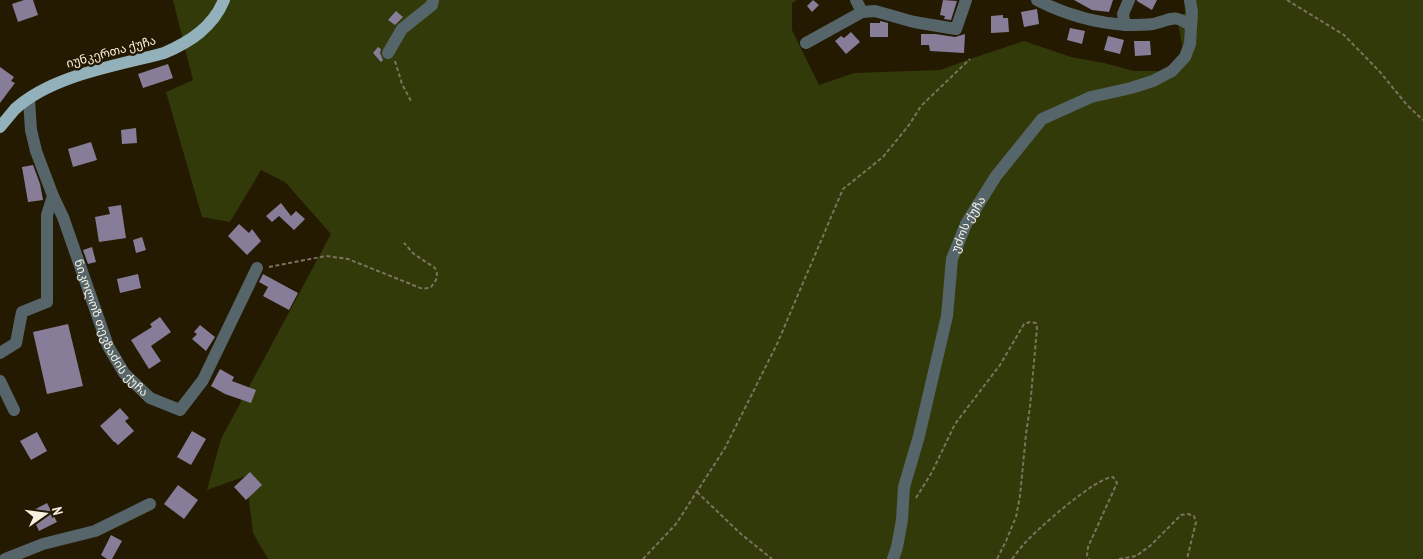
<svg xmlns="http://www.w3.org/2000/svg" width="1423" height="559" font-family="'PT Sans Narrow','Noto Sans Georgian',sans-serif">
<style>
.green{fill:#333a0a}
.building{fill:#887d99}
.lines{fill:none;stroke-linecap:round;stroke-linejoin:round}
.path{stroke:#7c735e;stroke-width:2;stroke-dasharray:4 2.5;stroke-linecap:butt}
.minor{stroke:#56656a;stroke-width:12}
.major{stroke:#92b1bb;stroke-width:12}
.labels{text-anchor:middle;stroke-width:5;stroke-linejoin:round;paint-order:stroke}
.street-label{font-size:12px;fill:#f8f1e2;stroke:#241901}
</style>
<rect width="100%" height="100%" fill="#241901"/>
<polygon class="green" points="173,0 797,0 792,3 792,30 819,85 854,73 940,70 970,59 1024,41 1071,57 1104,63 1134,71 1163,71 1182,56 1183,50 1178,23 1185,12 1184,0 1423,0 1423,559 268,559 253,533 246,476 207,490 221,439 331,234 285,182 261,170 230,222 202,217 166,92 193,80"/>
<g class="building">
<polygon points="24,0 33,0 38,15 18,22 12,4"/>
<polygon points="813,0 819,5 812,12 807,6"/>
<polygon points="943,0 957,1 951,20 944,19 945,16 940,15"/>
<polygon points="1074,0 1113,0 1109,12 1092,10"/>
<polygon points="1137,0 1157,0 1152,10 1137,1"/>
<polygon points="1037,9 1039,24 1024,27 1021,12"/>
<polygon points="396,11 403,17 395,25 388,20"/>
<polygon points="1003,15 1003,18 1008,18 1009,32 991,33 991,16"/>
<polygon points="880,21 888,23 888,37 870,37 870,23 880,23"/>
<polygon points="1070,28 1085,31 1082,44 1067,40"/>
<polygon points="851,32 860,42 846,54 835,41 841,36 844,38"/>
<polygon points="921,34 935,34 955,37 965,34 964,53 930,51 929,45 921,45"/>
<polygon points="1108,36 1124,40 1120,54 1104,50"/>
<polygon points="1134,41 1150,41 1151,55 1135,56"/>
<polygon points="378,47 381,49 380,53 383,60 381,62 373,53"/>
<polygon points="168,64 173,78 143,88 138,74"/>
<polygon points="0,67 14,77 11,81 15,83 0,103"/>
<polygon points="136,128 137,143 122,144 121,130"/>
<polygon points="91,142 97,160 73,167 68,149"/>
<polygon points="33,165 40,184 43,200 28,202 22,167"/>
<polygon points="281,203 291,216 296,211 305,219 294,230 279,216 272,222 266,216"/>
<polygon points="121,205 126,238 99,242 95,217 110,214 108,207"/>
<polygon points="239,224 249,233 252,229 261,241 247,255 228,236"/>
<polygon points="142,237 146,250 136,253 133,240"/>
<polygon points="92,247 96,262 88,264 83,250"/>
<polygon points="138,274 141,288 120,293 117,279"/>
<polygon points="263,274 298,293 289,310 263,296 268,287 259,282"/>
<polygon points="160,317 171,332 151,346 161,361 149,369 131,340 152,327 150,324"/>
<polygon points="68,324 83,386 47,394 33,332"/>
<polygon points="200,325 215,337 206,351 192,339 197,334 194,332"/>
<polygon points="220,369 234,377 232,381 256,390 251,403 225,394 211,386"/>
<polygon points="120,408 129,418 125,421 134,431 118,445 115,442 114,442 100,426"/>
<polygon points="192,431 206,439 191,465 177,457"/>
<polygon points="37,432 47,451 31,460 20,441"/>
<polygon points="250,472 262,485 246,500 234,487"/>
<polygon points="178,485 198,500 184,519 164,504"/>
<polygon points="47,503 57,522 39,531 30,512"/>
<polygon points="111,535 122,541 112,559 107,559 101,555"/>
</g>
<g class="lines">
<g class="path">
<polyline points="1287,0 1344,35 1380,72 1407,105 1423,120"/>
<polyline points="395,61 402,84 411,101"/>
<polyline points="269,267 326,256 348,259 423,289 431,287 436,280 437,273 435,268 414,254 404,243"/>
<polyline points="697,492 741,534 772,559"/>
<polyline points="916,498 932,472 955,424 1000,365 1024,324 1030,322 1036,323 1037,328 1030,407 1026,434 1020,496 1016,517 1006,541 997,559"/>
<polyline points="643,559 676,524 725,448 777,344 843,189 883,157 909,125 921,106 970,59"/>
<path d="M1012 559C1016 554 1020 548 1024 544 1036 530 1096 477 1113 477L1117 483 1088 547 1087 556 1089 559"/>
<polyline points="1119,559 1136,556 1150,546 1181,515 1188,514 1194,516 1196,522 1187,559"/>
</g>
<g class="minor">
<polyline points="856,0 862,12"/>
<path d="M1037 0C1064 14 1096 23 1126 25 1134 25 1144 25 1153 24 1172 20 1173 13 1191 26"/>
<polyline points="1125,25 1123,14 1129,0"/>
<polyline points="806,43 862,12 875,11 914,22 956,29 966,0"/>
<polyline points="388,53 402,29 432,5 433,0"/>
<path id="s1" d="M29 99 31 130 36 151 53 196 63 217 108 346 124 373 150 398 180 410 203 380 257 268"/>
<polyline points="0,353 16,343 22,312 47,302 47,215 53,196"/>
<polyline points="0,381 14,410"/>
<polyline points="5,559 43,544 95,531 150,504"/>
<path id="s2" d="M893 559 897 547 902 520 904 487 919 436 947 316 952 259 966 224 996 176 1042 119 1091 97 1131 88 1153 81 1172 71 1185 57 1190 44 1192 12 1190 0"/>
</g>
<path class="major" d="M0 127C5 121 10 115 15 109 52 75 116 66 164 53 190 42 213 27 224 0"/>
</g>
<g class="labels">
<g class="street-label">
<text transform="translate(111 52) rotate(-15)" y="4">იუნკერთა ქუჩა</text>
<text dy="4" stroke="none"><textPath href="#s2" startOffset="345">უძოს ქუჩა</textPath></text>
<text dy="4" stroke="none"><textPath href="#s1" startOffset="246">ნიკოლოზ თევზაძის ქუჩა</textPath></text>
</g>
</g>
<g transform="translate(45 514) rotate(76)" stroke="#241901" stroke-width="4" paint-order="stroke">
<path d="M0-4L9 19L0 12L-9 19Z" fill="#f8f1e2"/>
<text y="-8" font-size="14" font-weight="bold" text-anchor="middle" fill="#f8f1e2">N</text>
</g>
</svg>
